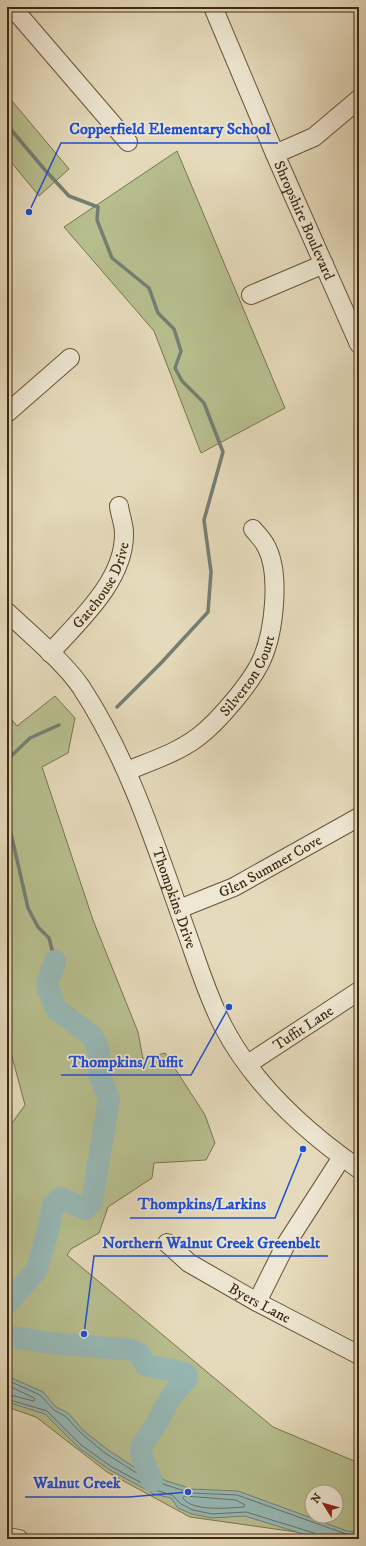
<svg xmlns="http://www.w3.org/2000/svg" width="366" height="1546" font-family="'IM FELL DW Pica',serif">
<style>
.green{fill:#b7be8e;stroke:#7c734e;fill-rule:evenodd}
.water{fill:#97b9b7;stroke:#747f74}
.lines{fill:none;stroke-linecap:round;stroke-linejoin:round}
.shore{stroke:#6c7063;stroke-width:1}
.stream{stroke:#747f74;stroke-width:3.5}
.river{stroke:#97b9b7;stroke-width:22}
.minor-casing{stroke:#69543a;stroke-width:20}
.minor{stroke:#eee7d3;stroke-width:18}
.labels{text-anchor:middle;stroke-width:3.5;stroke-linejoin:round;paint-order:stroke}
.street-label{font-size:15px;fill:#40280f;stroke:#eee7d3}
.leader{fill:none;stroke:#1d4ed8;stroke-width:1.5}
.callout-dot{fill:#1d4ed8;stroke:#eee7d3;stroke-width:1.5}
.callout-label{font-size:16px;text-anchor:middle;font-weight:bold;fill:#1d4ed8;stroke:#eee7d3;stroke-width:3.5;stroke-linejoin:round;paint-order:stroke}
</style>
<rect width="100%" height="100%" fill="#e5dabb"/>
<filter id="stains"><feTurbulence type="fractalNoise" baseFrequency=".005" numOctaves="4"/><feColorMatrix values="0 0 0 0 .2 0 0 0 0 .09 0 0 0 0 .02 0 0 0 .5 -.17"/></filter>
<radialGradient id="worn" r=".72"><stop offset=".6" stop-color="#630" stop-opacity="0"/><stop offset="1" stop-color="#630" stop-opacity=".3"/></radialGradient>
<g class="green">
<polygon points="7,95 69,169 39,196 7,157"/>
<polygon points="177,151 285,408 201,453 154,331 64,227"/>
<path d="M55 696 75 718 68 753 42 767 93 920 138 1032 143 1059 165 1053 205 1115 215 1143 206 1160 154 1163 152 1178 108 1207 99 1233 71 1249 67 1255 273 1427 359 1463V1539H346L190 1517 107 1472 36 1417 7 1407V1130L25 1105 7 1038V714L17 726ZM312 1492H336V1516H312Z"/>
</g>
<polygon class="water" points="7,1376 43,1392 56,1407 68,1413 84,1431 108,1450 137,1469 167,1481 192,1489 238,1491 347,1531 359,1532 359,1539 319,1539 245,1516 212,1518 192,1514 178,1508 171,1498 154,1494 110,1470 79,1448 45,1414 7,1402"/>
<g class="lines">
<g class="shore">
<polyline points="7,1380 40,1395 54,1410 65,1416 82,1434 105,1453 135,1472 166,1485 191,1493 237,1495 346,1534 359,1536"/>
<polyline points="7,1385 34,1398 35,1400 33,1401 7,1394"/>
<polyline points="7,1399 47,1411 81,1445 112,1467 155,1490 172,1495 181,1504 193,1510 212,1514 246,1512 314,1533 317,1539"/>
<path d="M185 1496 236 1500 245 1505 244 1507C229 1508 191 1512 183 1498Z"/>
</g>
<g class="stream">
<polyline points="7,125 45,170 69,196 98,207 97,220 112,258 149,288 158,313 174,329 181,351 175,368 182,381 204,403 223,452 204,520 211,572 208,612 161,663 117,707"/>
<polyline points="7,760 30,738 59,725"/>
<polyline points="7,816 28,908 38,927 49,938 55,961"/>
</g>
<g class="river">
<polyline points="7,1303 36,1271 48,1231 53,1205 61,1198 85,1209 92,1202 109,1099 99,1074 99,1051 92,1036 56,1009 47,985 55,961"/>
<path d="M7 1336 51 1343 132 1350 140 1354 145 1365C159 1369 173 1369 186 1374L187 1379 173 1394 162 1413"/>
<polyline points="152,1481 141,1455 141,1447 159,1420"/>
</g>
<g class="minor-casing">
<g id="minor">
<polyline points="12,7 128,142"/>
<path id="s1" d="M213 7 275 154 359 344"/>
<polyline points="275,154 314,137 359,99"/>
<polyline points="251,295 324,264"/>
<polyline points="7,413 70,358"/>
<path id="s2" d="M7 612C30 634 63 661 81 687 129 760 156 846 185 928 197 961 207 995 223 1026 253 1084 306 1132 359 1169"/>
<path id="s3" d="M50 653C79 621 125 580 124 533 124 524 120 515 119 506"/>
<path id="s4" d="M127 771C151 761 177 753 198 737 218 722 252 682 262 659 274 632 281 573 266 546 263 540 257 534 253 529"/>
<path id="s5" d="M179 909 234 887 359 817"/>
<path id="s6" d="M248 1064 359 991"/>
<path id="s7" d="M167 1243 189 1263 257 1302 359 1355"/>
<polyline points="257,1302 286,1244 342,1157"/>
<polyline points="7,1537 19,1539"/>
</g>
</g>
<use href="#minor" class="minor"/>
</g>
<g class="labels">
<g class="street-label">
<text dy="5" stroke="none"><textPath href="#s1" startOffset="232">Shropshire Boulevard</textPath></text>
<text dy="5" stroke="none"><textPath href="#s3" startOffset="86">Gatehouse Drive</textPath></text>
<text dy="5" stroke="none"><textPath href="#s4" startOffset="159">Silverton Court</textPath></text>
<text dy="5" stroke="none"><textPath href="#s5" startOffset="101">Glen Summer Cove</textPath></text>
<text dy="5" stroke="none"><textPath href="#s2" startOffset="337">Thompkins Drive</textPath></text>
<text dy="5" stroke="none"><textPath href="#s6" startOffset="66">Tuffit Lane</textPath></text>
<text dy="5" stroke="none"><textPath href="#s7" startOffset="111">Byers Lane</textPath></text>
</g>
</g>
<path class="leader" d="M29 212L61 143H278M229 1007L191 1075H61M303 1149L275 1218H130M84 1334L94 1256H328M188 1492L129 1497H25"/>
<g class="callout-dot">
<circle cx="29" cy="212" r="4"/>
<circle cx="229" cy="1007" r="4"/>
<circle cx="303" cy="1149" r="4"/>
<circle cx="84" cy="1334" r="4"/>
<circle cx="188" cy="1492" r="4"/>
</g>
<g class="callout-label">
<text x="170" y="134">Copperfield Elementary School</text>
<text x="126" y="1067">Thompkins/Tuffit</text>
<text x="202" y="1209">Thompkins/Larkins</text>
<text x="211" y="1248">Northern Walnut Creek Greenbelt</text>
<text x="77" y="1488">Walnut Creek</text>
</g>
<rect width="366" height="1546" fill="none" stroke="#e5dabb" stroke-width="24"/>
<rect x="8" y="8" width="350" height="1530" fill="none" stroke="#40280f" stroke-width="2"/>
<rect x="12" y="12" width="342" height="1522" fill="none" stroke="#40280f"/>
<g transform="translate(324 1504) rotate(307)"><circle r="19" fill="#eee7d3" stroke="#a89b85"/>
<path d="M0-3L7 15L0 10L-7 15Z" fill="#8f2418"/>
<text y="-6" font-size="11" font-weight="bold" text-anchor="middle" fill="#40280f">N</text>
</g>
<rect width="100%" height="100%" filter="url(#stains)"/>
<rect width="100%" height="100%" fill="url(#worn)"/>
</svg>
